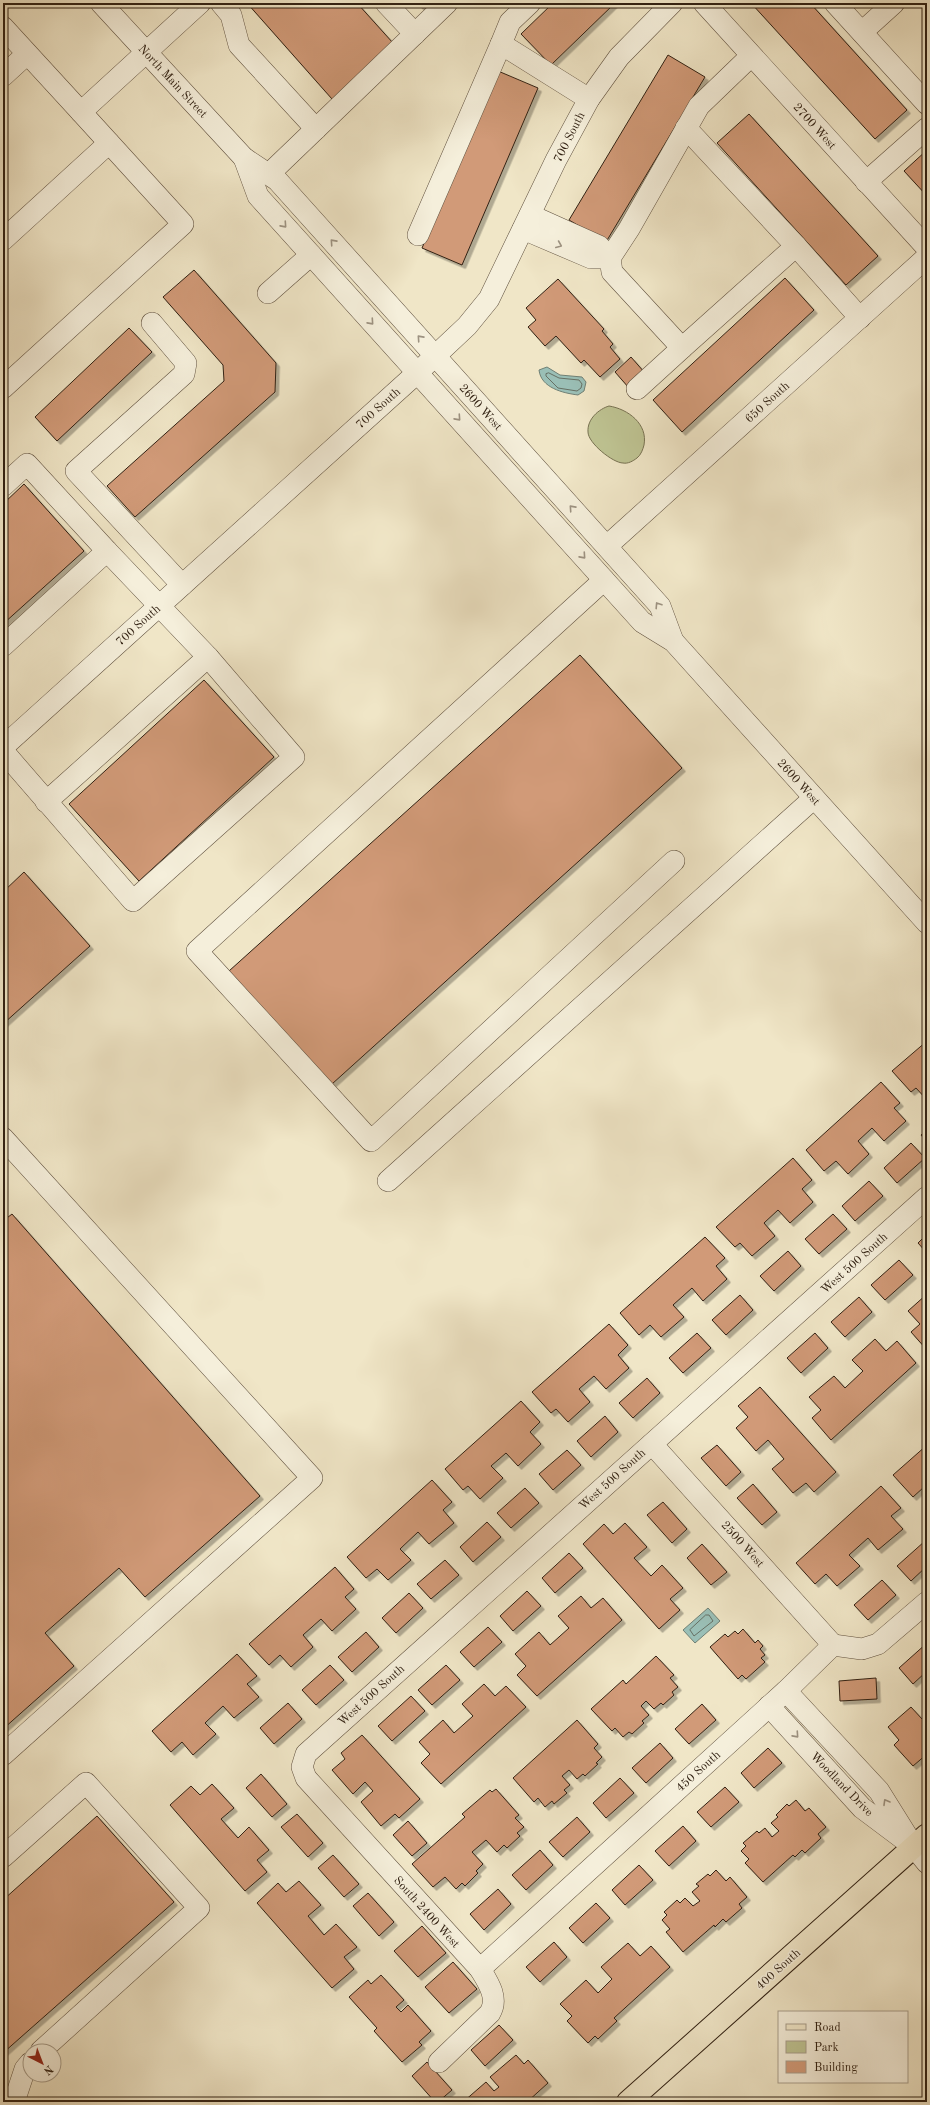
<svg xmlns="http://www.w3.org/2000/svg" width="930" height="2105" font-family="'Old Standard TT',serif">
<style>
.green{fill:#bec392;stroke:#787252}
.water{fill:#9abfb6;stroke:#708075}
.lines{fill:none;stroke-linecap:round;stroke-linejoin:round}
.shore{stroke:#667064;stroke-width:1}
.building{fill:#d19a78;stroke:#312113;filter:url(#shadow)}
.minor-casing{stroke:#615240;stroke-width:22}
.major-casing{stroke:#312113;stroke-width:24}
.minor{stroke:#f5efdb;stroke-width:21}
.major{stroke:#f0e6c7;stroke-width:22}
.oneway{stroke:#9d9281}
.labels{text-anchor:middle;stroke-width:3;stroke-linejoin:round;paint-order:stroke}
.street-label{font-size:12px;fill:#312113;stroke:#f5efdb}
</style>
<defs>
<filter id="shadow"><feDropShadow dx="3.5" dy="3.5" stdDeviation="0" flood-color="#0004"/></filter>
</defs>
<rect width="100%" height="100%" fill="#f0e6c7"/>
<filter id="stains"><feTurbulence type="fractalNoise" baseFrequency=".005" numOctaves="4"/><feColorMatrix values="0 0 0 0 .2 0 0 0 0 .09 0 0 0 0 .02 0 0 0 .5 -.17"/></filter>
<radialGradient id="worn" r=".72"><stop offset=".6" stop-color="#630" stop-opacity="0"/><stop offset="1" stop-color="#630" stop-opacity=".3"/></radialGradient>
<path class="green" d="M609 406C628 409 648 424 644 445 643 449 641 455 637 458 633 461 628 464 623 463 613 463 588 443 588 432 587 419 599 409 609 406Z"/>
<g class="water">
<path d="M547 367 560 375 582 377 586 382 584 391 578 395C563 393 541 388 539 370Z"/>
<polygon points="708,1608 720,1621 695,1643 683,1630"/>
</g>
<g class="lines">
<g class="shore">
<polygon points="549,373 559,378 579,380 582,384 581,388 577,391 558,388 546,376 546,374"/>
<polygon points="706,1615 709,1615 713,1621 694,1636 690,1630"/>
</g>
</g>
<g class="building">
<polygon points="247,3 357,3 393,43 332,99"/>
<polygon points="417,3 428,3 422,8"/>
<polygon points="553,3 615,3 551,65 521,34"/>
<polygon points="751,3 810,3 907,110 875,139"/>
<polygon points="668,55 705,77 606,242 569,220"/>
<polygon points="498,71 538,88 462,265 422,248"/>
<polygon points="749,114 878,256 846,285 717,143"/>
<polygon points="927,150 927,196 904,171"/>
<polygon points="194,270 276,363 275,392 135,517 107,486 224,381 223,365 163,297"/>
<polygon points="785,278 814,310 682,432 653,400"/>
<polygon points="558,279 604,329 602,331 613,344 610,347 620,359 600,377 584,360 581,363 556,336 545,346 528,327 536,320 526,308"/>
<polygon points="129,328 152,352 57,441 35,417"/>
<polygon points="631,357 645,373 629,388 615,372"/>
<polygon points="24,484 84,551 3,624 3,504"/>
<polygon points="580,655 682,768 332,1084 229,971"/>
<polygon points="204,680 274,757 139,881 69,804"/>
<polygon points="24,872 90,946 3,1024 3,892"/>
<polygon points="927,1041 927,1100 916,1088 911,1092 892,1071"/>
<polygon points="881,1082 900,1103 894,1108 906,1121 884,1141 872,1128 858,1141 869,1154 848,1174 836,1161 824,1171 806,1150"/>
<polygon points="927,1129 927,1142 921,1135"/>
<polygon points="911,1143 925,1158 897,1183 884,1168"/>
<polygon points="793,1158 812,1180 802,1189 813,1202 790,1223 778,1210 764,1223 775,1236 752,1256 740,1243 735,1247 716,1227"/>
<polygon points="869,1181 883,1196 855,1221 842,1206"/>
<polygon points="12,1214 260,1496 145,1597 119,1568 45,1633 74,1666 3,1729 3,1221"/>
<polygon points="833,1214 847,1229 819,1254 805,1239"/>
<polygon points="927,1234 927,1253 918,1243"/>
<polygon points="705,1237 725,1258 716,1266 727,1279 703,1301 692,1288 673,1305 684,1317 661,1337 650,1325 639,1335 620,1313"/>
<polygon points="788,1251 801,1266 774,1291 760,1276"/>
<polygon points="899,1260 913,1275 885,1300 871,1285"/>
<polygon points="927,1294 927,1350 911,1332 920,1324 908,1311"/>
<polygon points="740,1295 753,1310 726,1335 712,1320"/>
<polygon points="859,1297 872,1312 845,1337 831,1322"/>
<polygon points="609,1324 628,1345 618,1355 629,1368 606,1389 594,1376 579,1389 590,1402 568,1422 556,1409 551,1413 532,1392"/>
<polygon points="697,1333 711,1348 683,1373 669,1358"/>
<polygon points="815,1333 828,1348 801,1373 787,1358"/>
<polygon points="875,1339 886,1351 897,1341 916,1363 831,1440 812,1418 821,1410 809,1397 834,1376 845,1388 863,1371 852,1360"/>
<polygon points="647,1378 660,1393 633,1418 619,1403"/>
<polygon points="760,1387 836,1472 814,1492 806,1483 793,1493 772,1469 784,1459 768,1440 756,1451 736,1428 748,1417 738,1406"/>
<polygon points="521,1401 540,1422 530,1432 541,1444 518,1466 506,1453 491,1466 503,1478 480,1499 468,1486 463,1490 445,1469"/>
<polygon points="605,1416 618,1432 591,1457 577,1441"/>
<polygon points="717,1445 741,1472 726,1486 701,1458"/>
<polygon points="927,1445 927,1490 924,1487 913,1497 893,1475"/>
<polygon points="567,1450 581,1465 553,1490 539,1474"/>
<polygon points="432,1480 452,1502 443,1510 454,1523 429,1544 418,1532 400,1549 411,1560 388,1580 377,1569 366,1578 347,1557"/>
<polygon points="753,1484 777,1512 762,1525 737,1498"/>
<polygon points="881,1486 901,1508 891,1516 903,1529 878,1550 868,1538 849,1555 860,1566 837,1586 826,1574 815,1584 796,1563"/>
<polygon points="525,1488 539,1503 511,1528 497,1513"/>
<polygon points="663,1502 687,1529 672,1543 647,1515"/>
<polygon points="487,1522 501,1537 473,1562 460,1547"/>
<polygon points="625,1523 647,1547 634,1558 651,1576 662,1565 683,1588 670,1599 680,1610 659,1629 583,1544 604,1524 613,1534"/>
<polygon points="925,1541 927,1543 927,1566 911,1581 897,1566"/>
<polygon points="702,1544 727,1572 711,1585 687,1558"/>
<polygon points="569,1553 583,1568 555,1593 542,1578"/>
<polygon points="445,1560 459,1575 431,1599 417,1584"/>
<polygon points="335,1567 354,1589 345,1597 356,1609 332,1631 321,1619 303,1635 313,1647 291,1667 280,1655 269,1665 249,1644"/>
<polygon points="882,1580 896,1595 868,1620 854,1605"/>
<polygon points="527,1591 541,1606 513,1631 500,1616"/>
<polygon points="409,1593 423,1608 396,1633 382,1618"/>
<polygon points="581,1596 591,1608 603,1598 622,1620 537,1696 517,1675 526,1666 515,1654 539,1632 550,1645 569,1628 558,1616"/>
<polygon points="488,1627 502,1642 474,1667 460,1652"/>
<polygon points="743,1629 755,1643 758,1640 763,1646 760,1649 765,1655 761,1658 765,1662 746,1679 742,1675 738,1679 710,1647 725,1634 728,1637 735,1631 738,1634"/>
<polygon points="366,1632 379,1647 352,1672 338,1657"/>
<polygon points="927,1643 927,1671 913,1684 899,1668"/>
<polygon points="237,1654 257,1676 247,1684 259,1697 234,1718 223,1706 205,1723 216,1734 193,1755 182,1742 171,1752 152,1731"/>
<polygon points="656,1656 674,1675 670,1678 678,1687 672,1692 674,1695 663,1705 661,1703 654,1709 646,1701 641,1706 649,1715 642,1721 644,1723 632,1734 629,1732 623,1737 615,1728 612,1731 591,1709 623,1680 626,1684"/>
<polygon points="330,1665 344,1680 316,1705 302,1690"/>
<polygon points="446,1665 460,1680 432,1705 418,1690"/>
<polygon points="876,1678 877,1699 840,1701 839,1681"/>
<polygon points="484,1684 495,1696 506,1686 526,1707 441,1784 421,1763 430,1754 419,1742 443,1720 454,1733 473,1716 462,1704"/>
<polygon points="411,1696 425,1711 392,1741 378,1726"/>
<polygon points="288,1703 302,1719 274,1744 260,1728"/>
<polygon points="702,1704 716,1720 689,1744 675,1729"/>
<polygon points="911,1707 922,1719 927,1715 927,1754 913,1766 894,1745 899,1740 888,1727"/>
<polygon points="577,1720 598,1744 594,1748 602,1757 596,1763 598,1764 585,1776 583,1774 577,1779 569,1770 562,1776 570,1785 564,1790 567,1793 554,1804 552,1801 545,1807 538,1798 534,1802 513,1778"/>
<polygon points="362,1735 420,1799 399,1818 395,1814 381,1826 361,1802 373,1791 365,1782 353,1794 332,1770 345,1759 341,1753"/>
<polygon points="660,1743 673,1758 646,1783 632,1768"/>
<polygon points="768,1748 782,1763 754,1788 741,1773"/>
<polygon points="261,1774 287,1804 272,1817 246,1788"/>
<polygon points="620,1778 634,1793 606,1818 593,1803"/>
<polygon points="212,1784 234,1808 221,1819 238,1838 249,1827 269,1850 257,1860 267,1872 245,1891 170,1805 191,1786 200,1795"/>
<polygon points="725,1787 739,1802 711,1827 697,1812"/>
<polygon points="496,1789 519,1815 515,1818 524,1827 517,1833 520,1836 507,1848 504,1845 497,1852 486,1840 472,1852 483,1864 476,1871 478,1873 465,1886 462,1883 456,1889 445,1877 433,1887 412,1864 465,1817 462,1814 490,1790 492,1792"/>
<polygon points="796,1800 805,1811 809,1808 826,1827 818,1834 821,1838 805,1853 802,1850 795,1857 793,1855 763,1882 745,1863 749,1859 741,1851 746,1846 743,1843 757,1831 759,1833 765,1828 772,1837 779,1831 771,1823 778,1817 776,1815 787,1804 789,1806"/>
<polygon points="297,1814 323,1843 308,1857 281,1827"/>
<polygon points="97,1816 174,1902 3,2053 3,1900"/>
<polygon points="577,1817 590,1832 563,1857 549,1842"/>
<polygon points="408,1821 427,1843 412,1856 393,1835"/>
<polygon points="683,1826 696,1841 669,1866 655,1851"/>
<polygon points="540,1850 553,1865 526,1890 512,1875"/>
<polygon points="333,1855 359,1884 344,1897 318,1868"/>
<polygon points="639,1865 653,1880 625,1905 612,1890"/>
<polygon points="716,1870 726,1881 730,1877 747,1897 739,1904 742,1908 726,1922 723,1919 715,1927 714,1925 683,1952 666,1932 670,1929 662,1920 667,1915 664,1912 677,1900 680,1903 685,1898 693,1906 700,1901 692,1892 699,1886 696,1884 708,1874 710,1876"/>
<polygon points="299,1881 321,1905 308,1916 324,1935 336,1924 357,1947 344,1957 354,1969 332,1988 257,1903 278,1883 286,1892"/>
<polygon points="498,1889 511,1904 484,1930 470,1914"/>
<polygon points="368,1893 394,1922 379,1936 353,1906"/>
<polygon points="596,1903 610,1918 583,1943 569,1928"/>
<polygon points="422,1926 446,1953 418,1977 394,1951"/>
<polygon points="554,1942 567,1957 540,1982 526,1967"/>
<polygon points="628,1943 640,1956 651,1946 670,1967 614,2018 617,2021 598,2039 595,2036 588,2043 567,2021 572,2016 560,2004 586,1980 598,1993 612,1979 601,1967"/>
<polygon points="453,1962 477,1989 449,2013 425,1987"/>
<polygon points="381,1975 404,2000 396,2007 401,2012 408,2005 431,2031 419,2042 422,2045 402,2062 374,2031 377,2028 349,1997 368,1980 371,1984"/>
<polygon points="499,2025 513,2040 485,2066 471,2050"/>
<polygon points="516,2055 524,2064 528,2060 548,2083 527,2102 463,2102 486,2082 494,2091 499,2087 490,2077"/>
<polygon points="427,2062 452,2090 438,2102 435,2102 412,2076"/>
</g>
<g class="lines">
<g class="minor-casing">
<g id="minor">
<polyline points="101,3 244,158 277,180 660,606 673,641"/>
<polyline points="221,3 231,15 239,45 316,129"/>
<polyline points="386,3 415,34"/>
<polyline points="704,3 927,248"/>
<polyline points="835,3 927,104"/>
<polyline points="3,27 81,112 200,3"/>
<polyline points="862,32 894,3"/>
<polyline points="501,44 510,22 530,3"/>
<polyline points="751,56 699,106 629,229 610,258 612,272 682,348 796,246"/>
<polyline points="3,76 27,54"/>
<polyline points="686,128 796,246 860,318"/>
<polyline points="244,158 258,196 642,622 673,641 927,923"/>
<polyline points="269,174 447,3"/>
<polyline points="866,182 927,128"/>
<polyline points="530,215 599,246 608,256"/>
<polyline points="523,229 591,258 610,258"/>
<polyline points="418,235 501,44 589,99"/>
<polyline points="3,240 109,143"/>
<polyline points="268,293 311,255"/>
<polyline points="152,323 186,363 184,374 76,471 182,585"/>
<polyline points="3,388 183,224 81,112"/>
<polyline points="637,389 682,348"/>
<polyline points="3,486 27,464 107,551"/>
<polyline points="607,546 927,257"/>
<polyline points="604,580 197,951 371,1141 674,861"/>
<polyline points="3,646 107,551 208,657 294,757 133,901 3,751"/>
<polyline points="3,747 417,373 467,326 489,299 556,160 589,99 619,57 672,3"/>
<polyline points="46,802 208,657"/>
<polyline points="3,1138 312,1478 3,1755"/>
<polyline points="388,1181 814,798"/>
<polyline points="652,1444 833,1645"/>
<polyline points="786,1691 879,1791 914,1847 927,1863"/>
<polyline points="769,1706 862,1808 902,1838"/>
<polyline points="3,1857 86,1783 199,1908 41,2051"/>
<polyline points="480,1969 786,1691 833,1645 862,1649 878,1644 927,1602"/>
<path d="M439 2062 490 2013C499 1998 488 1982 480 1969L306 1778 302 1767 306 1754 927 1197"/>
<polyline points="14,2102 25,2069 30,2063"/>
</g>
</g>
<g class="major-casing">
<polyline id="major" points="628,2102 927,1835"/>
</g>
<use href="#minor" class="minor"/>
<use href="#major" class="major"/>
</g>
<defs><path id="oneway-chevron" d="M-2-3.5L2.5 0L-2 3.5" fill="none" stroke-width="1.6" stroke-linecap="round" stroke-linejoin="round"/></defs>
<g class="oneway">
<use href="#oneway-chevron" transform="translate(284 225) rotate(48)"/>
<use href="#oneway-chevron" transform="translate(333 242) rotate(-132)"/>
<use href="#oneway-chevron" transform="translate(559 245) rotate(23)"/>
<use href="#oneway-chevron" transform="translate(371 322) rotate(48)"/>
<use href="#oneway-chevron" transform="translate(420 338) rotate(-132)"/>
<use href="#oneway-chevron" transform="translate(458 418) rotate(48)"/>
<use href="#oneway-chevron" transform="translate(572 508) rotate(-132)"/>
<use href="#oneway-chevron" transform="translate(583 556) rotate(48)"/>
<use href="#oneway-chevron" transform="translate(658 605) rotate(-123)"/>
<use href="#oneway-chevron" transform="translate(796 1735) rotate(48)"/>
<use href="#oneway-chevron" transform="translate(886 1802) rotate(-120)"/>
</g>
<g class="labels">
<g class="street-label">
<text transform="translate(173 81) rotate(47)" y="4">North Main Street</text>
<text transform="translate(815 126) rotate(48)" y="4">2700 West</text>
<text transform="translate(569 137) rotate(-63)" y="4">700 South</text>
<text transform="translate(767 402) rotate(-42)" y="4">650 South</text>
<text transform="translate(481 407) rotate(48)" y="4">2600 West</text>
<text transform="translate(378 408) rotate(-42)" y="4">700 South</text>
<text transform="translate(138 625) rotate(-42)" y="4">700 South</text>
<text transform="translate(799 782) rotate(48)" y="4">2600 West</text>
<text transform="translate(854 1263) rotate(-42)" y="4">West 500 South</text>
<text transform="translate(612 1479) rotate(-42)" y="4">West 500 South</text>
<text transform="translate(743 1544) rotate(48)" y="4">2500 West</text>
<text transform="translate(371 1695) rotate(-42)" y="4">West 500 South</text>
<text transform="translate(698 1771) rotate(-42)" y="4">450 South</text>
<text transform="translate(842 1784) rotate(46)" y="4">Woodland Drive</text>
<text transform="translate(427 1912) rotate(48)" y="4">South 2400 West</text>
<text transform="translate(778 1969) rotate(-42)" y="4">400 South</text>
</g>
</g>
<rect width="930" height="2105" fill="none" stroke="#f0e6c7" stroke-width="16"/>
<rect x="4" y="4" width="922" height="2097" fill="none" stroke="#312113" stroke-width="2"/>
<rect x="8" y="8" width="914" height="2089" fill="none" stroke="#312113"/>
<rect x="778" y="2011" width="130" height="72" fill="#f5efdb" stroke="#a79d8b"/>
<rect x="786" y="2024" width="20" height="6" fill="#f0e6c7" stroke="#a79d8b"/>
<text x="814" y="2031" font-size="12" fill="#312113">Road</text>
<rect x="786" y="2041" width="20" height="12" fill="#bec392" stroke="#a79d8b"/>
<text x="814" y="2051" font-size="12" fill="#312113">Park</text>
<rect x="786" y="2061" width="20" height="12" fill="#d19a78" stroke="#a79d8b"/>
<text x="814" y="2071" font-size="12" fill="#312113">Building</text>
<g transform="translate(42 2063) rotate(138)"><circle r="19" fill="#f5efdb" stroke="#a79d8b"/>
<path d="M0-3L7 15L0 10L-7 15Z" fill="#8f2418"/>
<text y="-6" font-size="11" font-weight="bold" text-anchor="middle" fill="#312113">N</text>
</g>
<rect width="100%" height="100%" filter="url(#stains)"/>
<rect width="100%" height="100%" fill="url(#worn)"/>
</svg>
